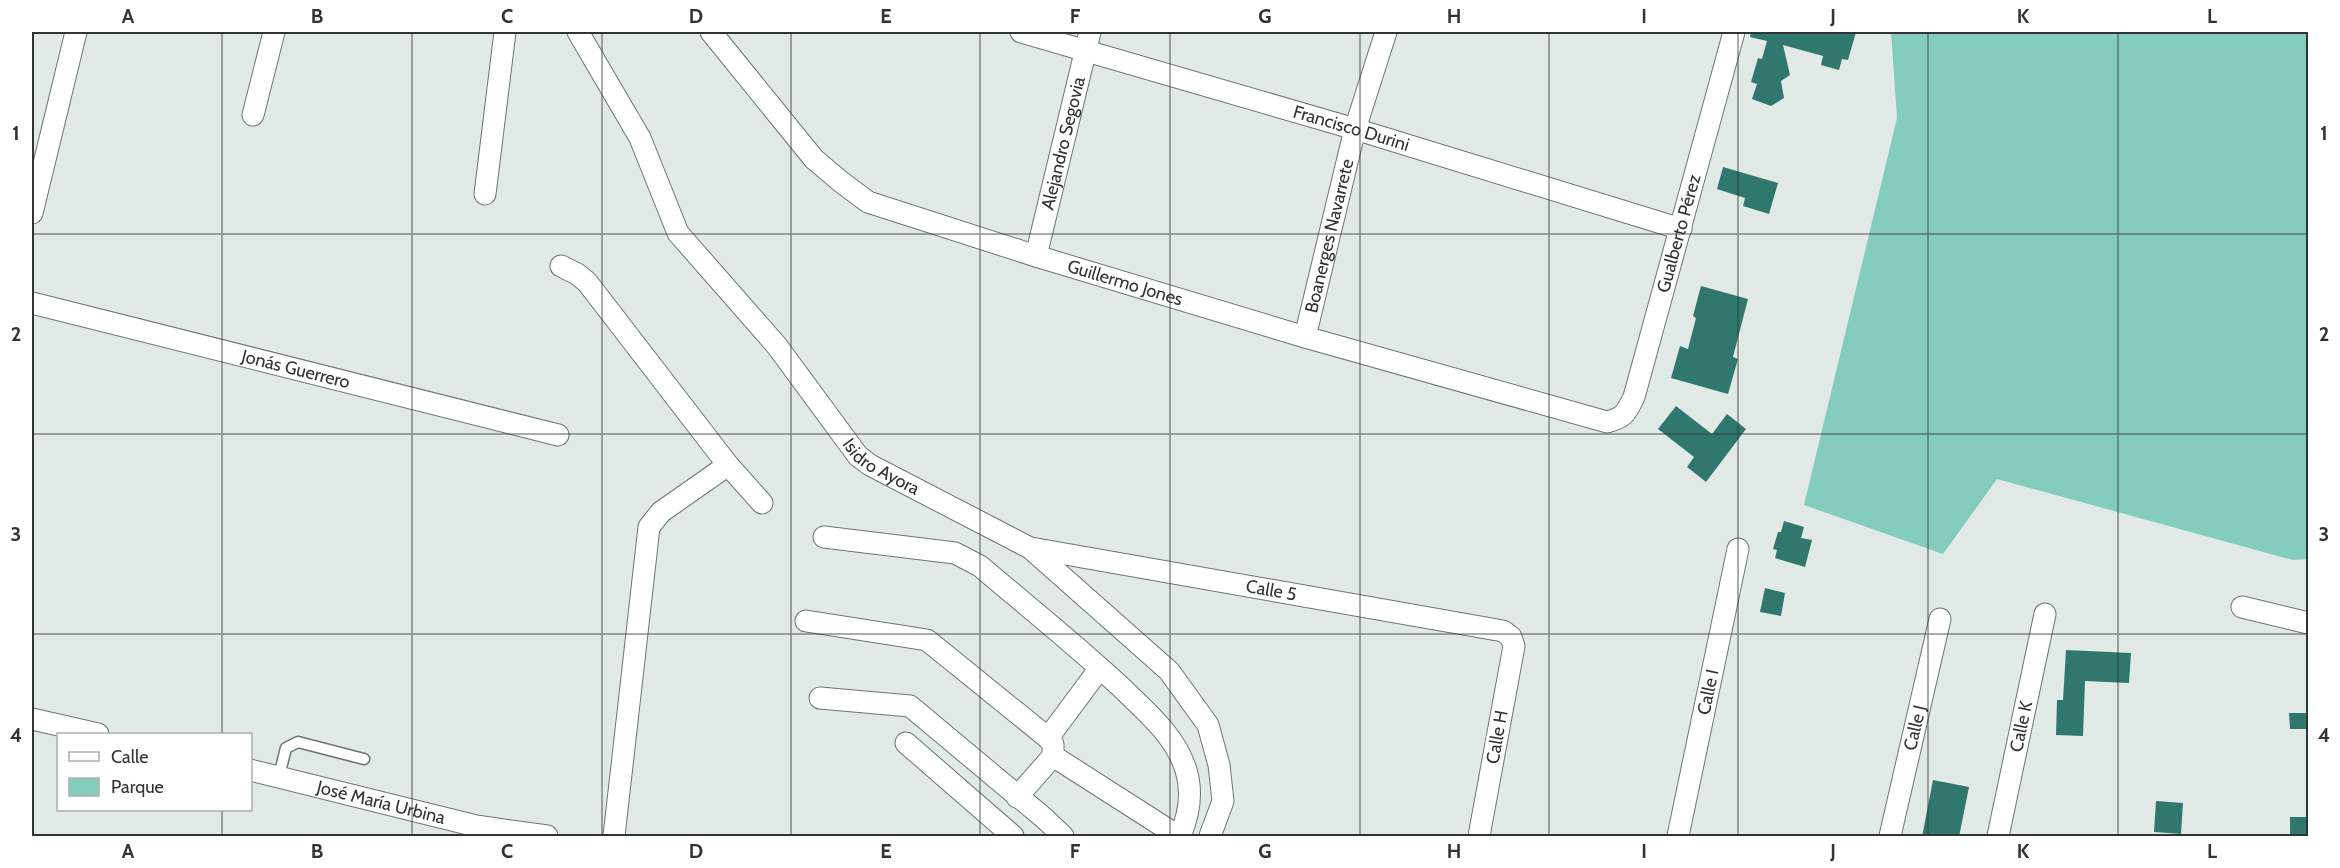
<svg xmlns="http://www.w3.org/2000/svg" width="2340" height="868" font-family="Cabin,sans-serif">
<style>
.green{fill:#83ccbe}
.building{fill:#30786d}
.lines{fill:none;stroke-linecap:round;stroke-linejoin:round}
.service-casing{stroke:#6d7473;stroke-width:13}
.minor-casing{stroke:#6d7473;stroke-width:23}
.service{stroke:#fff;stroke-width:10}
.minor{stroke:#fff;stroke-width:21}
.grid{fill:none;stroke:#313434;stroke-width:1.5;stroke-opacity:0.55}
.labels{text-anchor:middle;stroke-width:6;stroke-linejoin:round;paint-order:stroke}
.street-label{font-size:18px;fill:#313434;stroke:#fff}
.neatline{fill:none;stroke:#313434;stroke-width:2}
.grid-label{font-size:20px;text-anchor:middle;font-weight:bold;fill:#313434}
</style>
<rect width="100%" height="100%" fill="#e2eae8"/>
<polygon class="green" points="1891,32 2308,32 2308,559 2293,560 1997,479 1943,554 1804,505 1897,118"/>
<g class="building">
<polygon points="1751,32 1856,32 1848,60 1842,59 1839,70 1821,65 1823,56 1783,45 1790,75 1781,81 1784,98 1771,106 1752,99 1757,84 1751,82 1758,58 1762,59 1767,41 1750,37"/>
<polygon points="1723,167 1778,183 1769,214 1743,206 1745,198 1717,189"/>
<polygon points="1701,286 1748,299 1733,357 1738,359 1728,394 1671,378 1680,346 1688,349 1696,318 1693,316"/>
<polygon points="1676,406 1712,434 1727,414 1746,429 1706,482 1687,467 1694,457 1658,429"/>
<polygon points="1784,521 1804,527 1801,538 1812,540 1805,567 1775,558 1777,550 1773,549 1778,532 1781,532"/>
<polygon points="1765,588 1785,593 1781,616 1760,612"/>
<polygon points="2066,650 2131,653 2129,683 2085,681 2083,736 2056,735 2057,700 2063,700"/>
<polygon points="2289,713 2308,713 2308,729 2290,729"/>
<polygon points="1933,780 1969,787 1959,837 1922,837"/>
<polygon points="2156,801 2183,803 2181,834 2154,832"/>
<rect x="2290" y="817" width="18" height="20"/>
</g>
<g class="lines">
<g class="service-casing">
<polyline id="service" points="279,776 286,748 298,742 364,759"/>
</g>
<g class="minor-casing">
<g id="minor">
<path id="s1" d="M578 32 640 138 678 233 777 346 858 456 870 465 1030 548 1169 671 1208 725 1219 765 1223 801 1210 836"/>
<path id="s2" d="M711 32 814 159 840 181 868 202 1036 256 1305 337 1607 422C1625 417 1626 413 1634 397L1734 32"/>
<path id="s3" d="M1021 32 1355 129 1681 229"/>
<polyline points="253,115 274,32"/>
<polyline points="485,194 505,32"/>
<polyline points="32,213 76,32"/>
<path id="s4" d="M1036 256 1090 32"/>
<polyline points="561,266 577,274 587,282 728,465 762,503"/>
<path id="s5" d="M32 303 558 435"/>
<path id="s6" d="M1305 337 1355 129 1386 32"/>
<path d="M824 537 955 553 980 566C1027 606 1076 645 1122 688 1147 713 1175 735 1186 770 1193 793 1189 815 1180 836"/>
<path id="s7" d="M1031 548 1503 631 1511 637 1514 646 1479 836"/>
<polyline points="2242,607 2308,623"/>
<polyline points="806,621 927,640 1048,738 1053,744 1053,756 1017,797"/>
<polyline points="820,698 910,706 1044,818 1063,836"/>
<polyline points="32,719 98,734"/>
<polyline points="1048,738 1100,668"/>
<polyline points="906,743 1013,836"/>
<polyline points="1053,756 1178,836"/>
<path id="s8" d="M250 770 476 826 547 836"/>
<polyline points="614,836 649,527 661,512 728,465"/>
<path id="s9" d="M1678 836 1738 549"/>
<path id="s10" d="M1890 836 1940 619"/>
<path id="s11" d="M1998 836 2045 614"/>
</g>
</g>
<use href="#service" class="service"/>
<use href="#minor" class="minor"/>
</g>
<path class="grid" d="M222 32V734M412 32V836M602 32V836M791 32V836M980 32V836M1170 32V836M1360 32V836M1549 32V836M1738 32V836M1928 32V836M2118 32V836M32 234H2308M32 434H2308M32 634H2308M222 810V836"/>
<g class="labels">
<g class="street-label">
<text dy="6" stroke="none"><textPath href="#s3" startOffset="344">Francisco Durini</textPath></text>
<text dy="6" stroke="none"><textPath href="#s4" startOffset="116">Alejandro Segovia</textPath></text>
<text dy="6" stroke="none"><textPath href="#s2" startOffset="1212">Gualberto Pérez</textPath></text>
<text dy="6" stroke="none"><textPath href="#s6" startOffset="104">Boanerges Navarrete</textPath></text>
<text dy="6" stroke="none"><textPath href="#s2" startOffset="502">Guillermo Jones</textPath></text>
<text dy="6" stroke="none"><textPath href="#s5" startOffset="272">Jonás Guerrero</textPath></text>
<text dy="6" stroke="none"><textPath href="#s1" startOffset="537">Isidro Ayora</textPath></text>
<text dy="6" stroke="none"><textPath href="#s7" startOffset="244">Calle 5</textPath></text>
<text dy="6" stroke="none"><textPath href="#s9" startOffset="147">Calle I</textPath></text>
<text dy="6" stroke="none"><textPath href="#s11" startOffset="112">Calle K</textPath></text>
<text dy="6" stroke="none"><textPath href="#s10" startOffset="111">Calle J</textPath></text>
<text transform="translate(1497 737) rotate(-80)" y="6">Calle H</text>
<text dy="6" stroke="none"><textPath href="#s8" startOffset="135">José María Urbina</textPath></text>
</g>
</g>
<rect width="2340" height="868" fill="none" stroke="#ffffff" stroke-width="66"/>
<rect x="57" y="733" width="195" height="78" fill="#ffffff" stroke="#adaeae" stroke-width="1.5"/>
<rect x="69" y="752" width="30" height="9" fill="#ffffff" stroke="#adaeae" stroke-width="1.5"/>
<text x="111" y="763" font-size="18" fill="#313434">Calle</text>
<rect x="69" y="778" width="30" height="18" fill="#83ccbe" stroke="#adaeae" stroke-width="1.5"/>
<text x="111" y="793" font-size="18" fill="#313434">Parque</text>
<rect x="33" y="33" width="2274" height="802" class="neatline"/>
<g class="grid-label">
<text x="128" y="23">A</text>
<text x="317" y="23">B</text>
<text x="507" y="23">C</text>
<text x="696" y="23">D</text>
<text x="886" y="23">E</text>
<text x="1075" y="23">F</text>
<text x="1265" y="23">G</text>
<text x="1454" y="23">H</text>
<text x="1644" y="23">I</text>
<text x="1833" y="23">J</text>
<text x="2023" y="23">K</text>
<text x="2212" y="23">L</text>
<text x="16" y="140">1</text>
<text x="2324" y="140">1</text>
<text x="16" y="341">2</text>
<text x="2324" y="341">2</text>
<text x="16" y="541">3</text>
<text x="2324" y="541">3</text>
<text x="16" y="742">4</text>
<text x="2324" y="742">4</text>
<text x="128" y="858">A</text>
<text x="317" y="858">B</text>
<text x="507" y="858">C</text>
<text x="696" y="858">D</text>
<text x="886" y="858">E</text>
<text x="1075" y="858">F</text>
<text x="1265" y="858">G</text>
<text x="1454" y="858">H</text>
<text x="1644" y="858">I</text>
<text x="1833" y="858">J</text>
<text x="2023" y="858">K</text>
<text x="2212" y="858">L</text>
</g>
</svg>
